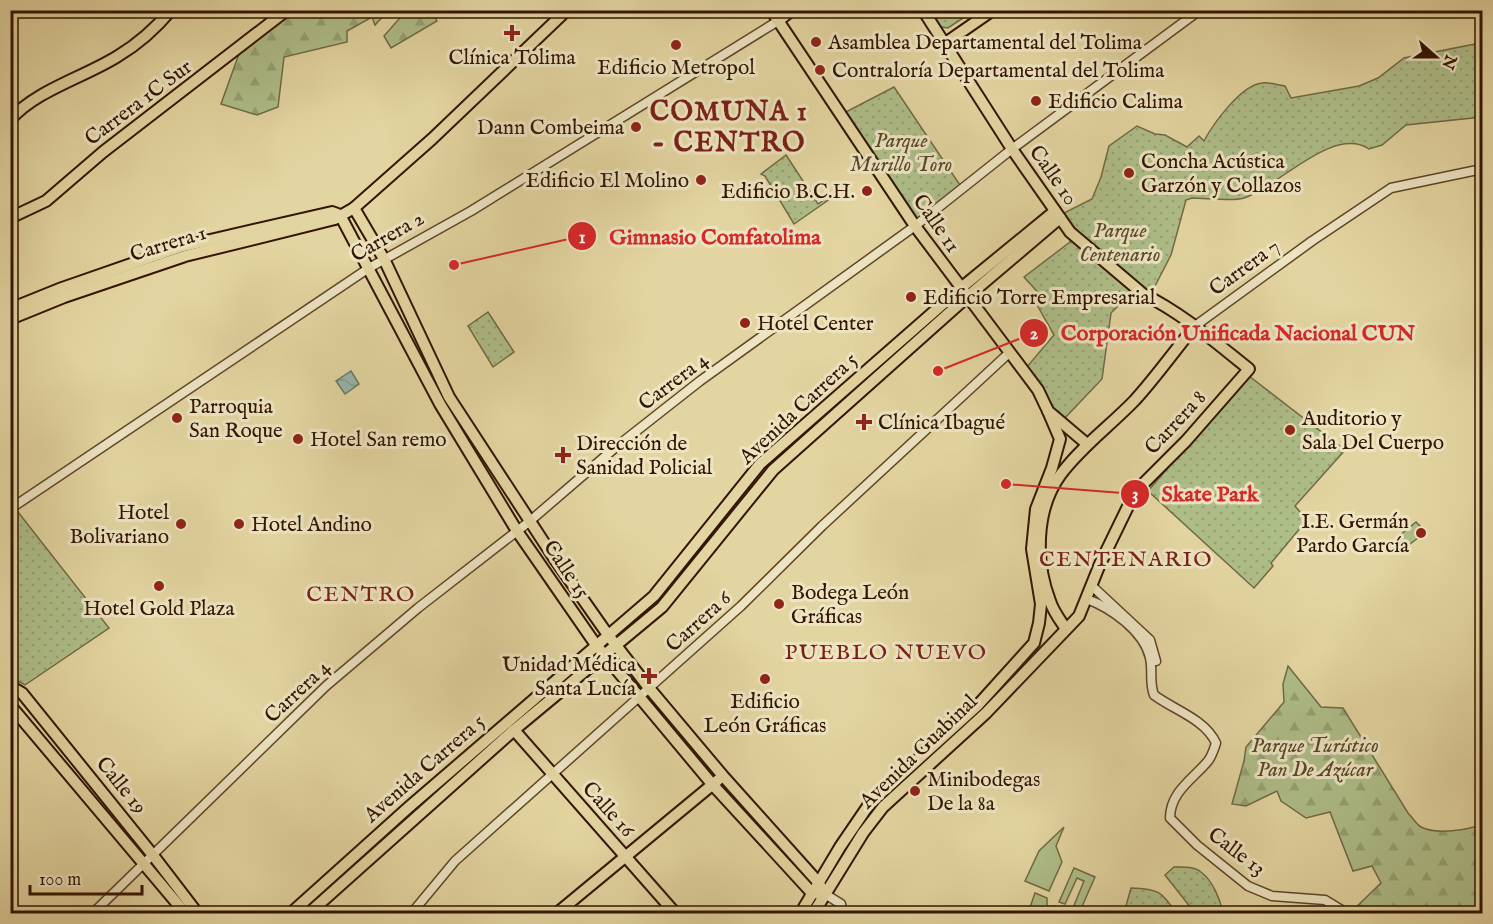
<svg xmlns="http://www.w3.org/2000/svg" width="1493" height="924" font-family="'IM FELL English',serif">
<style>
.grass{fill:#aebe89;stroke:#706a44;stroke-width:1.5}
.forest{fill:url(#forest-firs);stroke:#706a44;stroke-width:1.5}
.park{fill:url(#park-dots);stroke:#706a44;stroke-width:1.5}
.water{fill:url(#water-waves);stroke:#6f7668;stroke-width:1.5}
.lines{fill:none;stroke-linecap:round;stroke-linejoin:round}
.minor-casing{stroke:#5f4528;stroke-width:11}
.major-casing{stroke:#331500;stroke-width:14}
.minor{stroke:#ede4c2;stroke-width:8}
.major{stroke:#e3d5a1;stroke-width:10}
.poi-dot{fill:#8f2418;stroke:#ede4c2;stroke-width:2}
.labels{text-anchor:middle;stroke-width:6;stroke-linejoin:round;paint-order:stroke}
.poi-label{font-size:21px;fill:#331500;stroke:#ede4c2;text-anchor:start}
.street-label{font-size:21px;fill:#331500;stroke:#ede4c2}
.park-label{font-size:21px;font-style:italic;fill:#584829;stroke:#ede4c2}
.neighbourhood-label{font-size:22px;letter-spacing:1.5px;fill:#7a1f14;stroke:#ede4c2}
.district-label{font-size:27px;font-weight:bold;letter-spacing:1.5px;fill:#7a1f14;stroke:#ede4c2}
.leader{fill:none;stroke:#d62828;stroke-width:2}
.callout-dot{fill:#d62828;stroke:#ede4c2;stroke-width:2}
.mark-label{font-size:18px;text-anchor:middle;font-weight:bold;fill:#fff}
.callout-label{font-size:22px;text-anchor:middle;font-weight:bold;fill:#d62828;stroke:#ede4c2;stroke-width:6;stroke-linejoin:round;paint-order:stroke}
</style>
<defs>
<pattern id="forest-firs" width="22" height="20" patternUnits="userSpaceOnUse" patternTransform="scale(1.5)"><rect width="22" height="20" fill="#aebe89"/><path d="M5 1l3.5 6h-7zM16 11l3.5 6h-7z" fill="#96a274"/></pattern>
<pattern id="park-dots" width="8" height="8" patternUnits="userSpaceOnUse" patternTransform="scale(1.5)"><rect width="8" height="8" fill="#aebe89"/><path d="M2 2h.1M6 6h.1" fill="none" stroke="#96a274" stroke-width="1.8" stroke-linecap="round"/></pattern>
<pattern id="water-waves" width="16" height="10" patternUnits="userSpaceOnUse" patternTransform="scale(1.5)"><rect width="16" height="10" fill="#97b7ad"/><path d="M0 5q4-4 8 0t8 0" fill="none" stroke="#839c93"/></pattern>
</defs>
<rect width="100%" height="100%" fill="#e3d5a1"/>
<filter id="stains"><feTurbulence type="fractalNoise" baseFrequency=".00333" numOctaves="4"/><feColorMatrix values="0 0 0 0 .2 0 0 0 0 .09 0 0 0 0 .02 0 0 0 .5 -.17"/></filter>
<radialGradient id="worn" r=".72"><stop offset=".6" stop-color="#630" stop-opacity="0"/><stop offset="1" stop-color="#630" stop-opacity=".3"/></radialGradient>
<g class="grass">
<polygon points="1416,522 1426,532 1406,547 1399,536"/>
<polygon points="1064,827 1056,846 1062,862 1049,891 1025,881 1039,851"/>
<polygon points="1074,868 1095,877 1080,911 1073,908 1084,881 1077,878 1065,904 1059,902"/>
<polygon points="1035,893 1047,898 1047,906 1052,908 1054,906 1063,910 1062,913 1028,913"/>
</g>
<g class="forest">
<polygon points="293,11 388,11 375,25 372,17 347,31 347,42 284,57 278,107 257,115 221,104 240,51"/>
<polygon points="406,11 432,11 437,21 391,48 384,36"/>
<path d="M1288 666 1321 707 1343 708 1408 813C1412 817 1417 825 1421 827 1436 835 1469 830 1482 824V913H1353L1351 912 1381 883 1372 866 1353 871 1330 812 1306 818 1281 801 1277 791 1246 806 1232 804 1244 761 1246 747 1284 702 1283 684Z"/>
</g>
<g class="park">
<polygon points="929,11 974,11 948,28 941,27"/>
<path d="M1482 40V117L1406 125 1382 145 1369 149C1333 125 1278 187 1244 198 1231 202 1206 198 1192 198L1186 200 1171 255 1154 288 1151 293 1143 294 1120 304 1111 313 1102 379 1062 421 1038 390 1026 368 1054 335 1037 305 1044 299 1024 277 1070 242V232L1060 218 1064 213 1092 199 1101 177 1109 146 1137 126 1155 134 1165 135 1187 147 1199 136 1204 141C1213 124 1241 85 1262 83 1269 82 1278 85 1285 86L1291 98 1359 86 1378 78 1404 58 1475 44Z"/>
<polygon points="894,87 962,188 915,226 840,115"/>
<polygon points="786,155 818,204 838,190 840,192 794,224 765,176 761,174"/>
<polygon points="488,312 514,352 493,367 468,326"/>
<polygon points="1249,376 1345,450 1295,506 1307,520 1271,563 1273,566 1254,588 1148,491 1246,377"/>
<polygon points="18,512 109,628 25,685 10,677 10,517"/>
<path d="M1174 867C1182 867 1194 866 1201 872 1213 881 1220 899 1223 913H1195L1165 875Z"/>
<path d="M1131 888C1159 889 1161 891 1176 913H1124Z"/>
</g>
<polygon class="water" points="351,371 359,384 345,394 336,381"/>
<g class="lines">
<g class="minor-casing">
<g id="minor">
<polyline points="1195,326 1312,241 1391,188 1482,169"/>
<polyline points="10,509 369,268 471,211 778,21"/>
<polyline points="1092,586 1150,640 1156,661"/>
<path d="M1087 599C1111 608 1144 631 1150 658 1153 671 1149 682 1154 695 1174 710 1205 719 1216 743 1214 749 1212 756 1208 761 1193 779 1170 792 1170 818L1197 845 1248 886 1272 896 1325 900 1348 914"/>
<polyline points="825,894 841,904 843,914"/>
<polyline points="92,914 326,686 418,608 530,521 616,447 700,381 915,226 1012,149 1200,10"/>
<polyline points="411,914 455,861 741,606 822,526 1009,353"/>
</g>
</g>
<g class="major-casing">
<g id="major">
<polyline points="771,10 915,226 1038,390 1048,411 1087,444"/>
<polyline points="778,21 792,10"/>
<polyline points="944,44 993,10"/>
<path d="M10 120C36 90 85 77 118 56 138 44 156 28 171 10"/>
<polyline points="354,208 384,259 449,397 554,558 608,635 649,688 723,776 818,882 825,894"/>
<polyline points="340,215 440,404 517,531 596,645 712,784 812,893 825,894"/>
<polyline points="10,218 46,201 103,152 287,10"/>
<polyline points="10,309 62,288 180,247 332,212 340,215"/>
<polyline points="10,319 64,297 185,256 335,219 354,208 432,139 567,10"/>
<path d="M1066 629C1060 620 1053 611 1050 601 1035 562 1035 509 1061 474 1082 446 1111 425 1135 400 1156 377 1175 350 1195 326"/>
<polyline points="10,686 22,693 152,854 198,914"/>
<polyline points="10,705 186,914"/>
<polyline points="514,730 676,914"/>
<polyline points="290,914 409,807 654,596 760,464 961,288 1055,211"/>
<polyline points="308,914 514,730 662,607 773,470 967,297 1060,218"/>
<polyline points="556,914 718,780"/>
<polyline points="800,914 840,847 870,803 978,705 1034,643 1039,623 1041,604 1032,549 1036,509 1052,468 1060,439 1048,411"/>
<path d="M813 914 863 833 883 807 986 713 1079 616 1100 564 1135 492 1186 441 1249 369C1215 342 1182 313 1143 294L1070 232 1012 149 923 10"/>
</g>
</g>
<use href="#minor" class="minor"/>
<use href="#major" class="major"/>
</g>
<g class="poi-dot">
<path d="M509 24h6v6h6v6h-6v6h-6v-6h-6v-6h6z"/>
<circle cx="816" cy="42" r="6"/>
<circle cx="676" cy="45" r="6"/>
<circle cx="820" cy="70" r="6"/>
<circle cx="1036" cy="101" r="6"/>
<circle cx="636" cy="127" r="6"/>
<circle cx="1129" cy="173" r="6"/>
<circle cx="701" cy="180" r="6"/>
<circle cx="867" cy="191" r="6"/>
<circle cx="911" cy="297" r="6"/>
<circle cx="745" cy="323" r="6"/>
<circle cx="177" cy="418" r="6"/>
<path d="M861 413h6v6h6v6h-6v6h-6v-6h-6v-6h6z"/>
<circle cx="1290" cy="430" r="6"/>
<circle cx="298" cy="439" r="6"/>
<path d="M560 446h6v6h6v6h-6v6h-6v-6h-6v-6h6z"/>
<circle cx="181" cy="524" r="6"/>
<circle cx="239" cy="524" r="6"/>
<circle cx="1421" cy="533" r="6"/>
<circle cx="159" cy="586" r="6"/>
<circle cx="779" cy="604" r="6"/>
<path d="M646 667h6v6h6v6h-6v6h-6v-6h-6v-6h6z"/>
<circle cx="765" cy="679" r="6"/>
<circle cx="915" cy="791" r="6"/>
</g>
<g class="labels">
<g class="poi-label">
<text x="828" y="49">Asamblea Departamental del Tolima</text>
<text x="512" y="64" text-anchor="middle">Clínica Tolima</text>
<text x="676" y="74" text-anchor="middle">Edificio Metropol</text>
<text x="832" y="77">Contraloría Departamental del Tolima</text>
<text x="1048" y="108">Edificio Calima</text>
<text x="624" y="134" text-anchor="end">Dann Combeima</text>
<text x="1141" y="168">Concha Acústica<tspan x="1141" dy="24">Garzón y Collazos</tspan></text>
<text x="689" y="187" text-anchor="end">Edificio El Molino</text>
<text x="855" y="198" text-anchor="end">Edificio B.C.H.</text>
<text x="923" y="304">Edificio Torre Empresarial</text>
<text x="757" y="330">Hotel Center</text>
<text x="189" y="413">Parroquia<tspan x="189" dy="24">San Roque</tspan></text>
<text x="1302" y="425">Auditorio y<tspan x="1302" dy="24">Sala Del Cuerpo</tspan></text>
<text x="878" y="429">Clínica Ibagué</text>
<text x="310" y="446">Hotel San remo</text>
<text x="576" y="450">Dirección de<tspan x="576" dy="24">Sanidad Policial</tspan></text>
<text x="169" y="519" text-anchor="end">Hotel<tspan x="169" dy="24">Bolivariano</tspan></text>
<text x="1409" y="528" text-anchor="end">I.E. Germán<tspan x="1409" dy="24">Pardo García</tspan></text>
<text x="251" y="531">Hotel Andino</text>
<text x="791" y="599">Bodega León<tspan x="791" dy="24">Gráficas</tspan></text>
<text x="159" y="615" text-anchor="middle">Hotel Gold Plaza</text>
<text x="636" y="671" text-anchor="end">Unidad Médica<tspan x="636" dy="24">Santa Lucía</tspan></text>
<text x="765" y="708" text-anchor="middle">Edificio<tspan x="765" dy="24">León Gráficas</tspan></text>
<text x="927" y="786">Minibodegas<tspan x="927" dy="24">De la 8a</tspan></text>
</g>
<g class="street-label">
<text transform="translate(138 102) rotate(-37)" y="7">Carrera 1C Sur</text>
<text transform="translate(1054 175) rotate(55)" y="7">Calle 10</text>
<text transform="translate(937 223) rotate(55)" y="7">Calle 11</text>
<text transform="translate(387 236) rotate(-30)" y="7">Carrera 2</text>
<text transform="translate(168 243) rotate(-17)" y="7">Carrera 1</text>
<text transform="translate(1244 267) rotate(-36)" y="7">Carrera 7</text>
<text transform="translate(673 381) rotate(-37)" y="7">Carrera 4</text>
<text transform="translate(798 408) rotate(-43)" y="7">Avenida Carrera 5</text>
<text transform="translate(1175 422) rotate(-47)" y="7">Carrera 8</text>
<text transform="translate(567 569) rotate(56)" y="7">Calle 15</text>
<text transform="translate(698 621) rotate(-42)" y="7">Carrera 6</text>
<text transform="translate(297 691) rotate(-43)" y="7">Carrera 4</text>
<text transform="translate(918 751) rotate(-44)" y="7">Avenida Guabinal</text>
<text transform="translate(424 768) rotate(-41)" y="7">Avenida Carrera 5</text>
<text transform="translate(122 785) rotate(51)" y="7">Calle 19</text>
<text transform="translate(609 809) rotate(48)" y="7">Calle 16</text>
<text transform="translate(1237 851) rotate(37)" y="7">Calle 13</text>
</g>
<g class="park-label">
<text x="901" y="147">Parque<tspan x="901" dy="24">Murillo Toro</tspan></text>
<text x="1120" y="237">Parque<tspan x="1120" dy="24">Centenario</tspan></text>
<text x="1315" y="752">Parque Turístico<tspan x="1315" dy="24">Pan De Azúcar</tspan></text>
</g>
<g class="neighbourhood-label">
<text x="1126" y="566">CENTENARIO</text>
<text x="361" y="601">CENTRO</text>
<text x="886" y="659">PUEBLO NUEVO</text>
</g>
<g class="district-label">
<text x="729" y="120">COMUNA 1<tspan x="729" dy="31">- CENTRO</tspan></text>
</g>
</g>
<path class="leader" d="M454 265L582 236M938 371L1034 333M1006 484L1135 494"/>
<g class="callout-dot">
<circle cx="454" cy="265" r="6"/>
<circle cx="938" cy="371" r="6"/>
<circle cx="1006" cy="484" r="6"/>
<circle cx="582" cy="236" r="15"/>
<circle cx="1034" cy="333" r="15"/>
<circle cx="1135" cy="494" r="15"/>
</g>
<g class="mark-label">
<text x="582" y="243">1</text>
<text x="1034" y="339">2</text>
<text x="1135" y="500">3</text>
</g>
<g class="callout-label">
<text x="715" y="244">Gimnasio Comfatolima</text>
<text x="1238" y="340">Corporación Unificada Nacional CUN</text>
<text x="1210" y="501">Skate Park</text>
</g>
<rect width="1493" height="924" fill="none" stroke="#e3d5a1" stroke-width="36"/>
<rect x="12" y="12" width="1469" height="900" fill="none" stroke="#331500" stroke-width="3"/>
<rect x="18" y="18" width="1457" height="888" fill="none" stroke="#331500" stroke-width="1.5"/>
<g transform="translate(1436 57) rotate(111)" stroke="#ede4c2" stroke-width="4.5" paint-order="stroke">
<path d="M0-4.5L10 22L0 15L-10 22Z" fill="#331500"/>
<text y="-9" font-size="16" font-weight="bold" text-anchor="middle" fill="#331500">N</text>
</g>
<path d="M30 885v9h112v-9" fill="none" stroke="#331500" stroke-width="3"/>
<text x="39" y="885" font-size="18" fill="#331500" stroke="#ede4c2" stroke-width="4.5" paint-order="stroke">100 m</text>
<rect width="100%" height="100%" filter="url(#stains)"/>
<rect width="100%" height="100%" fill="url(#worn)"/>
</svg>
